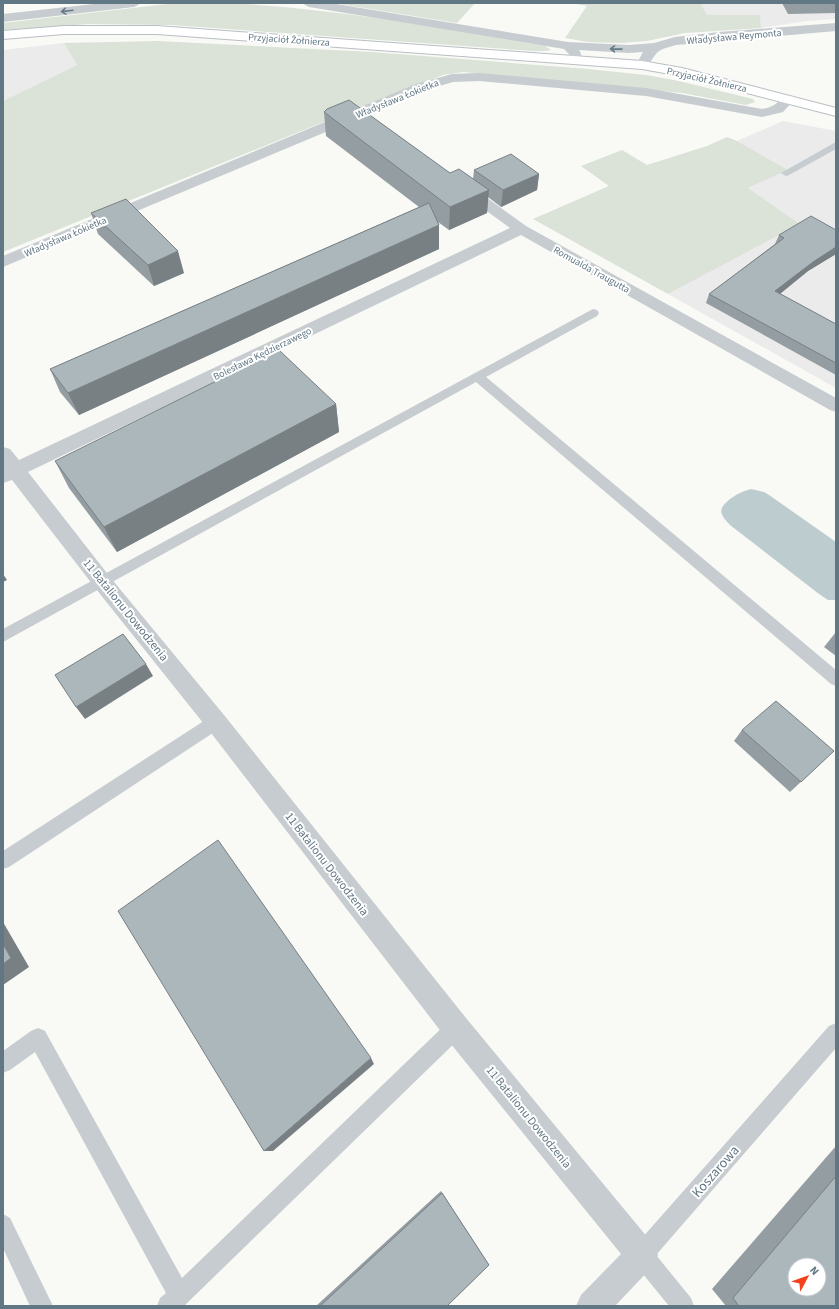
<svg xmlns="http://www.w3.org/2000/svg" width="839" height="1309" font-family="'Source Sans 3',sans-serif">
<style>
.built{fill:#eaebea}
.green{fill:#dbe2d7}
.water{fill:#bdcccf}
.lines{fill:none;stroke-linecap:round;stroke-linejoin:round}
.secondary-casing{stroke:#b8bfc3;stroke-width:2}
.lane{fill:#c6cccf;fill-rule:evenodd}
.street{fill:#c6cccf;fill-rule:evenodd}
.secondary{fill:#fff;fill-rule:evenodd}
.wall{fill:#949da2}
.shaded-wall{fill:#788084}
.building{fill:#acb7bc;stroke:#788084;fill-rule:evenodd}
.oneway{stroke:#667b88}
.labels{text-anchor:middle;stroke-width:4;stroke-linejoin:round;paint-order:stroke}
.far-street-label{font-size:10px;fill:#617784;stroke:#fff}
.street-label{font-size:12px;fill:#617784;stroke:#fff}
.near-street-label{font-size:14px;fill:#617784;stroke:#fff}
</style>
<rect width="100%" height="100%" fill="#f9f9f6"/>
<g class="built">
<polygon points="700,3 836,3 836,19 807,21 761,28 760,15 707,15"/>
<polygon points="64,43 77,65 3,101 3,50"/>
<polygon points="783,121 836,131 836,388 668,294 800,224 748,188 788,170 737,141"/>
</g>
<g class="green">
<path d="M221 3C330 7 438 28 545 46L551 50 545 51H534L171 25 89 24 3 30V23L167 4Z"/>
<polygon points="333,3 475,3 457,23"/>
<polygon points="571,3 700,3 707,15 760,15 761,28 685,33 647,41 621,43 588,42 565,38 587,6"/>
<polygon points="157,41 372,52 588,69 646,75 679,81 753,99 755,102 746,105 682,93 463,72 443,75 311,127 3,252 3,101 77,65 64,43"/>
<polygon points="727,137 737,141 788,170 748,188 800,224 668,294 533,219 609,186 581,166 622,150 647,165 707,146"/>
</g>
<path class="water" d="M751 489 764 492 769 495 836 542V600H828L819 594 730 525C717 512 719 507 733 497 739 493 744 491 751 489Z"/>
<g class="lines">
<g class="secondary-casing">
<polygon id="secondary" points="64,26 157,26 642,61 682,68 836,108 836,116 681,76 642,69 157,34 64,34 3,39 3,31"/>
</g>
<g class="lane">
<polygon points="836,142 836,149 789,175 786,176 781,173"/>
<polygon points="593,309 597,310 599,313 597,316 486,377 836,670 836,686 831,684 476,382 3,642 3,629"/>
<polygon points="216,715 222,717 224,722 222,727 9,867 3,869 3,851 210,717"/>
<polygon points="456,1018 463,1021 466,1028 463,1035 184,1306 157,1306 160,1298 166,1293 35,1052 10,1070 3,1073 3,1051 31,1031 38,1028 45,1031 182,1278 449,1021"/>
<polygon points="836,1023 836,1048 656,1255 691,1298 694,1306 669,1306 634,1263 631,1255 634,1247 829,1026"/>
<polygon points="3,1214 10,1218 53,1306 30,1306 3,1248"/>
</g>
<g class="street">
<polygon points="103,3 140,3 138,5 134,7 3,22 3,14"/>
<path d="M303 3H330L568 42 629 45 654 43 675 37 719 32 836 23V31L676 45C655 51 659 50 646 68H638L636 65 643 52 629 53 579 50C582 54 582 58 579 62H571L569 54 564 49 309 7 305 5Z"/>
<path d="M479 73 646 88 762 109C765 108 769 108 772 106 781 102 782 93 793 96L795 99 783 112 762 117 646 96 479 81 453 82 426 90 3 267V256L416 84 452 74Z"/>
<polygon points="463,183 468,184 526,226 836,398 836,412 830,410 521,235 28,472 110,577 224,715 466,1018 653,1244 658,1255 653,1266 615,1306 576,1306 581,1295 621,1254 446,1038 208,729 96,589 12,480 3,483 3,447 10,449 19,460 510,228 458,190 456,187 458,184"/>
</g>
<use href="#secondary" class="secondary"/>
</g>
<g class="wall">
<polygon points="782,3 836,3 836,13 788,14"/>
<polygon points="324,112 450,173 473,179 474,170 539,174 537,190 501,207 488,197 487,213 449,230 438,222 439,225 439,249 79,415 60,392 50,369 419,207 326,136"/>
<polygon points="91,213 184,273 154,286 98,234"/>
<polygon points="836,230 836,254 808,271 780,294 836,324 836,375 706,303 709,294 775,244 779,235"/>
<polygon points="336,404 339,432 117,552 69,488 55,461"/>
<polygon points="836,632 836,656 824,647"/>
<polygon points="742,730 834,751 790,792 734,741"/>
<polygon points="836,1146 836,1306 726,1306 712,1289"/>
<polygon points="441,1191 489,1265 447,1306 316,1306"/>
</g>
<g class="shaded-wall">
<polygon points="539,174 537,190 501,207 503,190"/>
<polygon points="489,190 487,213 449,230 450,207"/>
<polygon points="439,225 439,249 79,415 68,393"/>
<polygon points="836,247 836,254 808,271 771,301 775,291 813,262"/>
<polygon points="178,251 184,273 154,286 148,265"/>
<polygon points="336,404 339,432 117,552 104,527"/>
<polygon points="3,574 7,580 3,582"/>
<polygon points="146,664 153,676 85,719 76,707"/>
<polygon points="3,922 29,967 3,985"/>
<polygon points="371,1058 374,1064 273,1151 264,1151"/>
</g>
<g class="building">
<polygon points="349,100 450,173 459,169 489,190 450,207 324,112 327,109"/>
<polygon points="511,154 539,174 503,190 474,170"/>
<polygon points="126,199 178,251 148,265 91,213"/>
<polygon points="429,203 439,225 68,393 50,369"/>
<polygon points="811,216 836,230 836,247 813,262 775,291 836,324 836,363 709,294 784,238 779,235"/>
<polygon points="279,350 336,404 104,527 55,461"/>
<polygon points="123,634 146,664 76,707 55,675"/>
<polygon points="776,701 834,751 801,782 742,730"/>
<polygon points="218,840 371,1058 264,1151 118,911"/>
<polygon points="3,944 11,958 3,964"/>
<path d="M836 1176V1306H739L733 1298ZM795 1265H819V1289H795Z"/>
<polygon points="442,1193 489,1265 447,1306 320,1306"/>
</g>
<defs><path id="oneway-shaft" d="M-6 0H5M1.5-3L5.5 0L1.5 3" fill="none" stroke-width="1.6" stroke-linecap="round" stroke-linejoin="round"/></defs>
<g class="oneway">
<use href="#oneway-shaft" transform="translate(67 11) rotate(173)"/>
<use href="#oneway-shaft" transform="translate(616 49) rotate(-179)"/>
</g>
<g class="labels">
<g class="far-street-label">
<text transform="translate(734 36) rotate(-5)" y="4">Władysława Reymonta</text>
<text transform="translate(289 39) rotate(4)" y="4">Przyjaciół Żołnierza</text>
<text transform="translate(707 79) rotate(13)" y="4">Przyjaciół Żołnierza</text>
<text transform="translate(397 98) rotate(-22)" y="4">Władysława Łokietka</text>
<text transform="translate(65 236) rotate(-23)" y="4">Władysława Łokietka</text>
<text transform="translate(592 269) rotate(29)" y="4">Romualda Traugutta</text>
<text transform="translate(262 353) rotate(-26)" y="4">Bolesława Kędzierzawego</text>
</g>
<g class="street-label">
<text transform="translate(126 610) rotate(51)" y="4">11 Batalionu Dowodzenia</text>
<text transform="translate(327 864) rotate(52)" y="4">11 Batalionu Dowodzenia</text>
<text transform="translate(529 1117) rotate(51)" y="4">11 Batalionu Dowodzenia</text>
</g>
<g class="near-street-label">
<text transform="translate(715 1171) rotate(-49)" y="5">Koszarowa</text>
</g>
</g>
<rect width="839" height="1309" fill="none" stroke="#617784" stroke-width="8"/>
<g transform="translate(807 1277) rotate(49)"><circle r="19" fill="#ffffff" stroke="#c0c9ce"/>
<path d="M0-3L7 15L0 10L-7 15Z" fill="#f4421c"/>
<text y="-6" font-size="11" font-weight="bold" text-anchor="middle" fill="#617784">N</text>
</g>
</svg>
